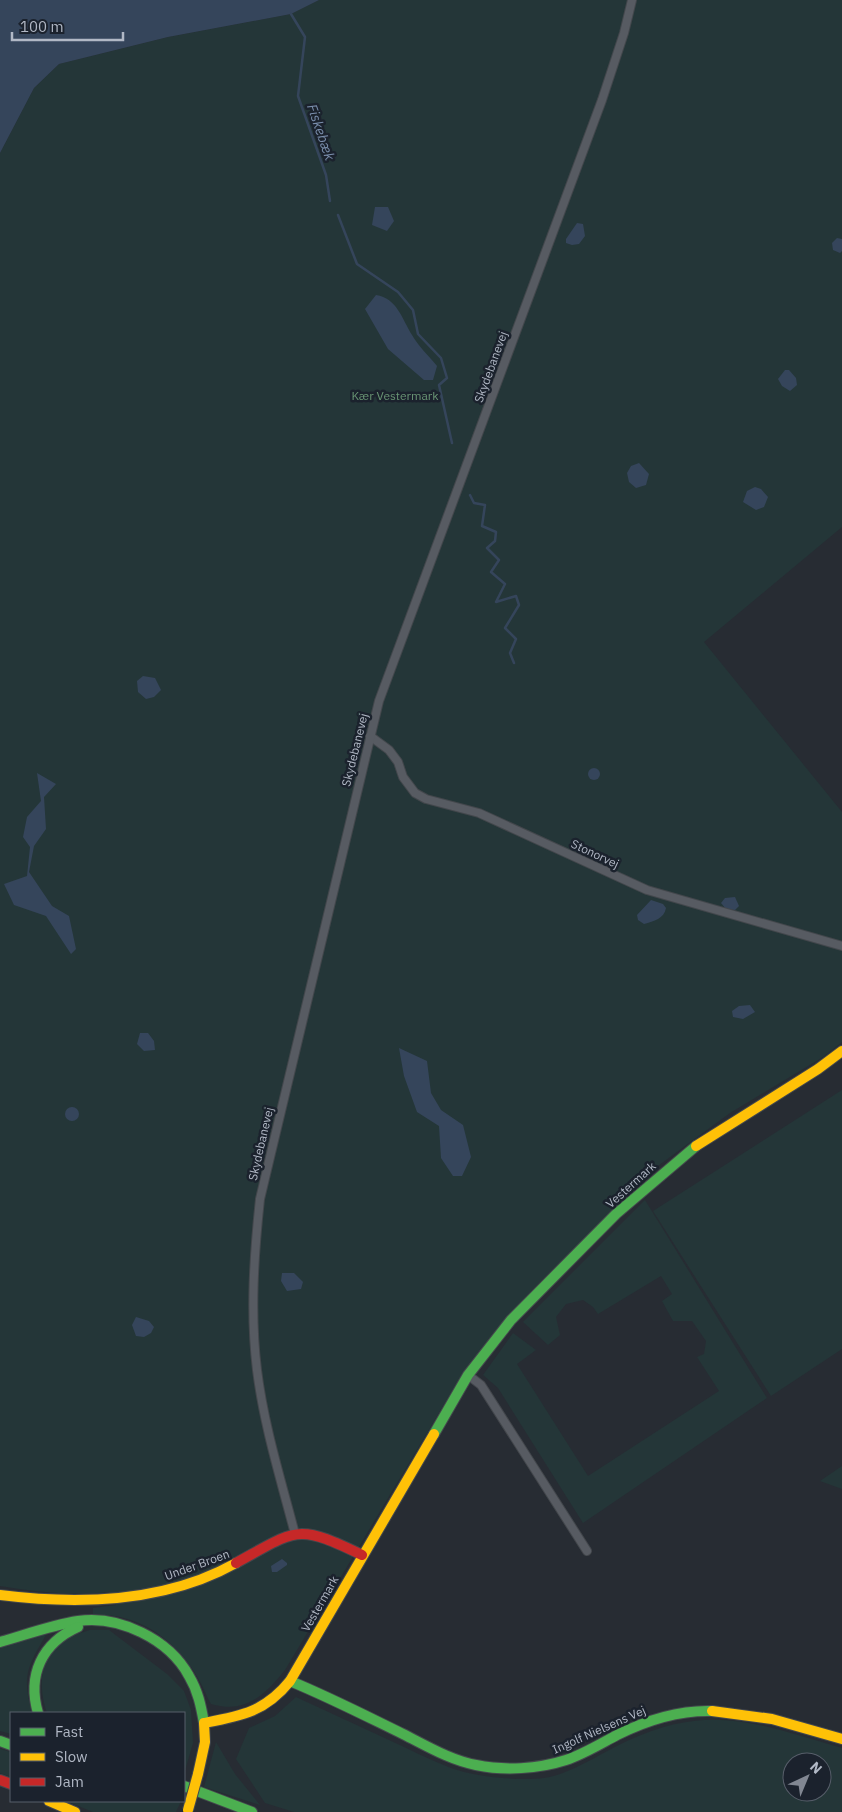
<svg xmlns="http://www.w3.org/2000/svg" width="842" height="1812" font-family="'IBM Plex Sans',sans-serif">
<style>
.green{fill:#243638;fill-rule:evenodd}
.water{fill:#35455b}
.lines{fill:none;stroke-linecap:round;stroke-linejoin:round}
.stream{stroke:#35455b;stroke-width:2.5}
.street-casing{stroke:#43474c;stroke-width:10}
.fast-casing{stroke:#43474c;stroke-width:12}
.slow-casing{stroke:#43474c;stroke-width:12}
.jam-casing{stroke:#43474c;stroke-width:12}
.street{stroke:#575b62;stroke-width:8}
.fast{stroke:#4caf50;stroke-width:10}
.slow{stroke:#ffc107;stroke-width:10}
.jam{stroke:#c62828;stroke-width:10}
.slow-bridge-casing{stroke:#43474c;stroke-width:12;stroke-linecap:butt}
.slow-bridge{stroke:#ffc107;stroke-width:10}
.labels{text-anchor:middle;stroke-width:5;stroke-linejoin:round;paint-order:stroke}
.street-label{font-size:12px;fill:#b1b8c5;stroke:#1b222d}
.park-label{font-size:12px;fill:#699574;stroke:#1b222d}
.water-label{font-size:14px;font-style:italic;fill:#7a8eac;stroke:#1b222d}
</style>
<rect width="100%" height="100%" fill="#272c33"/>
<g class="green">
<path d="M319 0H842V527L704 642 842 812V1042L823 1057 730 1113 651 1171 532 1290 495 1331 466 1368 285 1670C264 1696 245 1714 211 1704 206 1696 204 1688 199 1680 183 1651 156 1626 124 1618 114 1615 103 1615 93 1614V1608L116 1605 109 1592C72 1596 36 1592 0 1586V153L34 88 59 64 168 37 291 14Z"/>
<polygon points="842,1090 842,1349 771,1396 653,1211"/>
<polygon points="645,1200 767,1398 583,1523 498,1388 483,1375 513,1333 536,1350 517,1364 588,1476 719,1391 697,1357 704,1354 706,1341 692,1321 673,1321 662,1301 672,1294 661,1276 598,1314 593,1307 583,1300 566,1304 556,1317 560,1335 548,1345 523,1322"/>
<polygon points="842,1466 842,1489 820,1481"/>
<path d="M90 1630H109L167 1674 184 1691 191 1710 193 1743 184 1774V1713H47C38 1686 39 1657 64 1639 71 1635 82 1633 90 1630Z"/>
<path d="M47 1633C27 1668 22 1674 32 1713H11V1734L0 1731V1647Z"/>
<path d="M296 1697C327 1711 358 1726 389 1740 409 1749 430 1760 451 1768 476 1777 517 1781 544 1778 569 1775 603 1752 627 1741 711 1702 758 1724 842 1748V1812H294L265 1803 236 1759 249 1728 275 1716ZM792 1762H822V1792H792Z"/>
<polygon points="216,1742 235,1774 260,1805 204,1787"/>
<polygon points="0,1749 11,1752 11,1777 0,1773"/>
<polygon points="66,1801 181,1801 176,1812 93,1812"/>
</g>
<g class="water">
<polygon points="0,0 319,0 291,14 168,37 59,64 34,88 0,153"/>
<polygon points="375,207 388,207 394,221 387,231 372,225"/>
<polygon points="577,223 583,224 585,236 579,244 572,245 566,243 566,239"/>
<polygon points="837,238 842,239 842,251 840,253 833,250 832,243"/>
<path d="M376 295C397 298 402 319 412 335 418 346 429 356 437 366L433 380H424L388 349 365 309Z"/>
<polygon points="785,370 789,370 796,378 797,385 790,391 782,386 778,379"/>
<polygon points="639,463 649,474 646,485 636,488 629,482 627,473 631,466"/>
<polygon points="755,487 761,489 768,497 764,507 756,510 743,502 747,491"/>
<polygon points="143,676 155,678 161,690 154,697 146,699 138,692 137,681"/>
<circle cx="594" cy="774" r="6"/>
<polygon points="37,773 56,784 44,797 46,829 34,846 29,872 52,906 69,916 76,949 71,954 46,916 14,905 4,884 27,876 30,847 23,837 27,817 41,801"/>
<polygon points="735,897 739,906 735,910 726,909 721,903 725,898"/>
<path d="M651 900 663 904 666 908C664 919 654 921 644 924L638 920 637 915Z"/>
<polygon points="750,1005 755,1012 743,1019 733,1017 732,1011 739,1006"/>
<polygon points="140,1033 148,1033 154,1041 155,1050 144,1051 137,1044"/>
<polygon points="399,1048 427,1061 431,1093 441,1110 463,1125 471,1157 462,1176 453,1176 441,1158 439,1126 417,1112 404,1076"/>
<circle cx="72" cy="1114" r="7"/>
<polygon points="282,1273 294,1273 303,1282 301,1289 287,1291 281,1281"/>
<polygon points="136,1317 149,1321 154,1327 151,1333 144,1337 136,1336 132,1325"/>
<polygon points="282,1559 287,1563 287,1565 277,1572 272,1572 271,1566"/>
</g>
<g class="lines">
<g class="stream">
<polyline points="291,14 305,37 298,96 326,175 330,201"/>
<polyline points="338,215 357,264 398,292 413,310 418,334 441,358 447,378 439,385 452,443"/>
<polyline points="470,495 474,503 485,505 482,526 496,532 495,541 487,548 499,560 491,572 505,584 496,602 516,596 519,605 505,628 516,639 510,653 514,663"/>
</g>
<g class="street-casing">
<g id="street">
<polyline points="370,736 389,750 398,762 403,777 415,793 426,799 479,813 647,890 842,946"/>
<polyline points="468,1375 481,1385 587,1551"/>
<path d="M295 1534C281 1480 264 1426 257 1370 250 1313 254 1255 260 1199L379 701 602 100 624 33 632 0"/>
</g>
</g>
<g class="fast-casing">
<g id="fast">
<polyline points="434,1434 468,1375 511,1320 616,1214 696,1146"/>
<path d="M0 1642C25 1635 52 1625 78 1621 119 1615 169 1639 189 1676 198 1691 201 1706 204 1723"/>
<path d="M290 1681C329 1697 366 1716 403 1734 427 1746 450 1760 476 1765 505 1771 538 1769 566 1760 584 1754 600 1744 617 1735 647 1720 678 1710 712 1711"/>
<path d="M38 1713C27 1675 42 1643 78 1627"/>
<polyline points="0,1741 11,1745"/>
<polyline points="184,1786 252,1812"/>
</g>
</g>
<g class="slow-casing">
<g id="slow">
<polyline points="696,1146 818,1069 842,1051"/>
<path d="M0 1595C79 1605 165 1603 236 1563"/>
<polyline points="712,1711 772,1719 842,1739"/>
<path d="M198 1774 205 1742 204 1723C241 1716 265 1712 290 1681L434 1434"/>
<polyline points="49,1801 75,1812"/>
</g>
</g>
<g class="jam-casing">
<g id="jam">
<path d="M236 1563C298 1529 296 1523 362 1555"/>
<polyline points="0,1780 11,1784"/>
</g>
</g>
<use href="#street" class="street"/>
<use href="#fast" class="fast"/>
<use href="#slow" class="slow"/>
<use href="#jam" class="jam"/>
<g class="slow-bridge-casing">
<polyline id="slow-bridge" points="188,1810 198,1774"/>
</g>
<use href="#slow-bridge" class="slow-bridge"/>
</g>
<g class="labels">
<g class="street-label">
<text transform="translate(491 367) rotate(-70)" y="4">Skydebanevej</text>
<text transform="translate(355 750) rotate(-76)" y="4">Skydebanevej</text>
<text transform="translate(595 854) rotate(25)" y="4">Stonorvej</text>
<text transform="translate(261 1144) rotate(-77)" y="4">Skydebanevej</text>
<text transform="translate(631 1185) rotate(-42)" y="4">Vestermark</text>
<text transform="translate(197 1565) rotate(-20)" y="4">Under Broen</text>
<text transform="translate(320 1604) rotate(-60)" y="4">Vestermark</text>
<text transform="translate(599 1730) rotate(-24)" y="4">Ingolf Nielsens Vej</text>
</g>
<g class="park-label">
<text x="395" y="400">Kær Vestermark</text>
</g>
<g class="water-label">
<text transform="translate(321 132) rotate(71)" y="5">Fiskebæk</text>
</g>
</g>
<rect x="10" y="1712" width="175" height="90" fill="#1b222d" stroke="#575e6a"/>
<rect x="20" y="1728" width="25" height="8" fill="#4caf50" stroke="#575e6a"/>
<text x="55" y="1737" font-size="15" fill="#b1b8c5">Fast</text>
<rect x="20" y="1753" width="25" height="8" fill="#ffc107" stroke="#575e6a"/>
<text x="55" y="1762" font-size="15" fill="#b1b8c5">Slow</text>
<rect x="20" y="1778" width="25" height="8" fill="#c62828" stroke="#575e6a"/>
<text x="55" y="1787" font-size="15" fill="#b1b8c5">Jam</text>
<g transform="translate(807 1777) rotate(44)"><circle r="24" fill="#1b222d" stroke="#575e6a"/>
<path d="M0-4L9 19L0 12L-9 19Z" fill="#818792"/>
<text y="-8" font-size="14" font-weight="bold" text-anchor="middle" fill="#b1b8c5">N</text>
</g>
<path d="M12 32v8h111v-8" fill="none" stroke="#b1b8c5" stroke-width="2.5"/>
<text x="20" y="32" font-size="15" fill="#b1b8c5" stroke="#1b222d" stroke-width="4" paint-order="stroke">100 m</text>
</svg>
